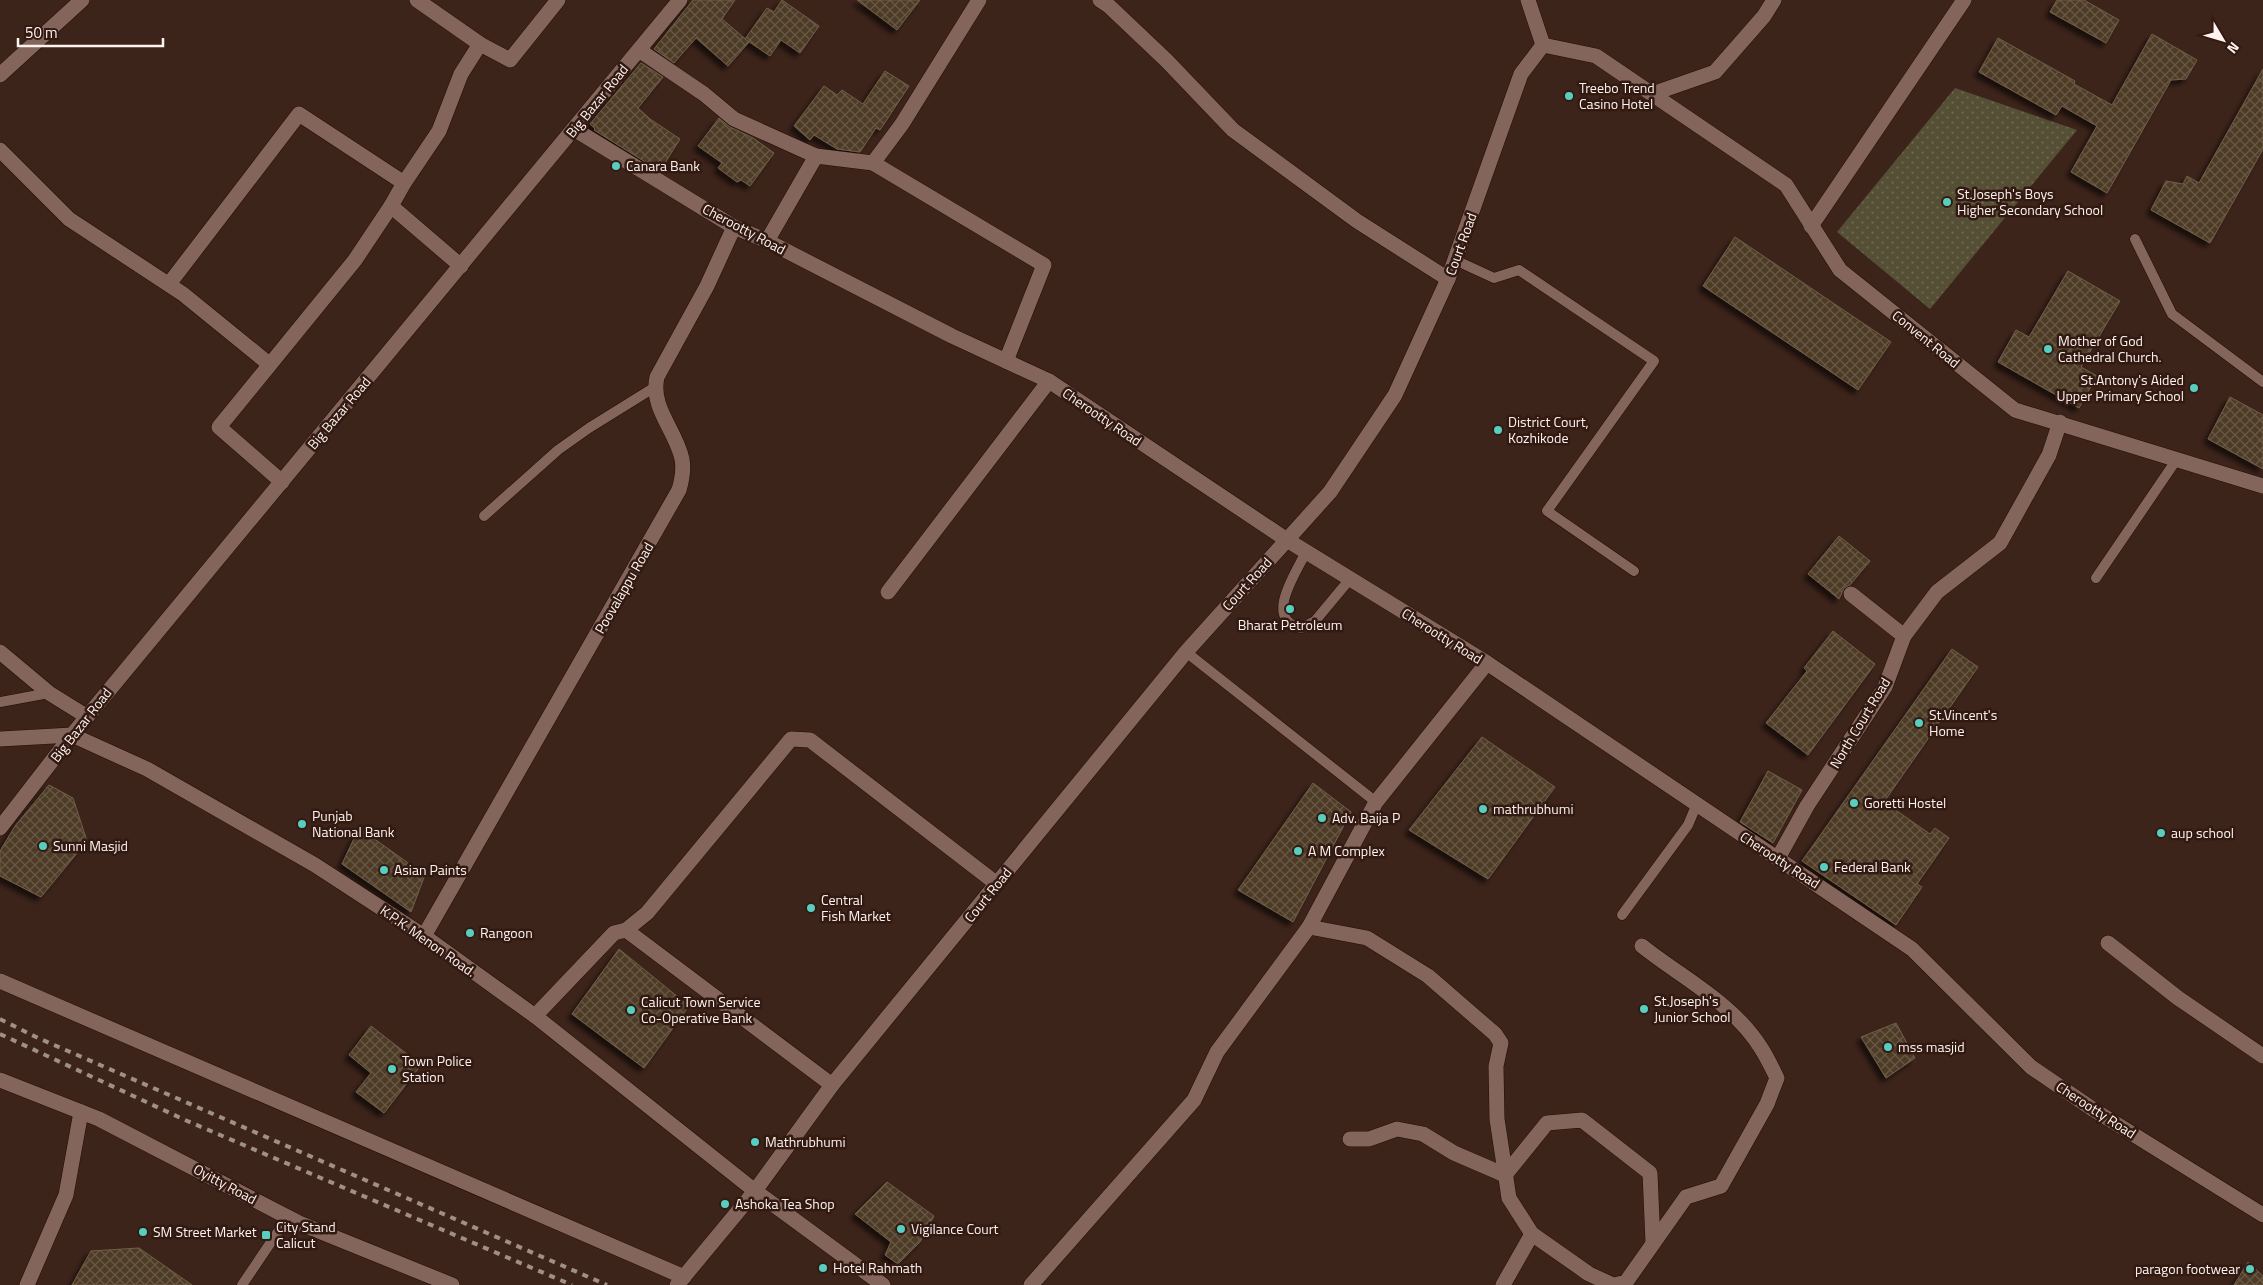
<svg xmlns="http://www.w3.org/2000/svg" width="2263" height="1285" font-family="'Titillium Web',sans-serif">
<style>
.grass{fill:url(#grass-dots)}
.building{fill:url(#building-cross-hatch);stroke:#715e48;filter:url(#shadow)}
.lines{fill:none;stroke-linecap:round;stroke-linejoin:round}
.lane-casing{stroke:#230c05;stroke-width:11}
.street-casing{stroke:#230c05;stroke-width:16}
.secondary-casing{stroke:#230c05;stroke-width:16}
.lane{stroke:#83655b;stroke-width:10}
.street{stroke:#83655b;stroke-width:15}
.secondary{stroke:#83655b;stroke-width:15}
.rail{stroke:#a08f88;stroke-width:4;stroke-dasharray:6 6;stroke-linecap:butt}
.poi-dot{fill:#58cebf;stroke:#321a12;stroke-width:2}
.labels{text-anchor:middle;stroke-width:5;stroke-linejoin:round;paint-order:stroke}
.poi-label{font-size:14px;fill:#fdf2ee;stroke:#321a12;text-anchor:start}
.street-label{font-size:14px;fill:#fdf2ee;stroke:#321a12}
</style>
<defs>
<pattern id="grass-dots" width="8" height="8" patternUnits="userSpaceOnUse" patternTransform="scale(1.25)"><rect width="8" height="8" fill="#555035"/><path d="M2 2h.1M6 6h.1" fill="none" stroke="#6e6a53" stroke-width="1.8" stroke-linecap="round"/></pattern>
<pattern id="building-cross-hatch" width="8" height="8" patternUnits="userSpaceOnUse" patternTransform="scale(1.25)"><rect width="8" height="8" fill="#4d3b26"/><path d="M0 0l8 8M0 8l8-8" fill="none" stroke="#685846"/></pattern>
<filter id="shadow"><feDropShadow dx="-4.5" dy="4.5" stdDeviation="2.5" flood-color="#0009"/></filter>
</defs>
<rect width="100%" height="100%" fill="#3d241b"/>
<polygon class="grass" points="1955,88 2077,130 1930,309 1837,232"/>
<g class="building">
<polygon points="693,0 735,0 722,19 749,42 728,66 696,38 674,63 654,49"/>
<polygon points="782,0 819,26 800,53 781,40 770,56 745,39 767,8 774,12"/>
<polygon points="857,0 920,0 897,30"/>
<polygon points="2057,0 2084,0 2119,20 2106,43 2050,12"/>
<polygon points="2152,34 2197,60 2186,79 2171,80 2107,193 2071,172 2097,126 2062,106 2056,115 1979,72 1998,38 2075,81 2074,84 2112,105"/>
<polygon points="641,63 663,77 638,108 650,119 680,139 660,171 594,130 595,129 590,124"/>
<polygon points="2263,69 2263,149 2210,243 2151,210 2166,181 2183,184 2187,176 2199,183"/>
<polygon points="885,71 909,86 880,130 876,128 860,152 837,149 814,135 810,140 794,126 824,86 837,95 842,90 863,104"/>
<polygon points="719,118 730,127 753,138 774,153 750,186 741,180 737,182 718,168 722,163 698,146"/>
<polygon points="1735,237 1891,342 1858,390 1703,286"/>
<polygon points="2068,271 2120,301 2081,367 2097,376 2079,408 1998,362 2016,330 2029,337"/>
<polygon points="2230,397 2263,415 2263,469 2208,439"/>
<polygon points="1839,536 1870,561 1850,585 1844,588 1839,599 1808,574"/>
<polygon points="1833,631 1875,664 1808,755 1766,723 1807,671 1804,668"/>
<polygon points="1952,649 1978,667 1884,802 1930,834 1935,828 1949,838 1917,884 1922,887 1896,925 1802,861"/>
<polygon points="1482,737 1555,787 1488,879 1409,830"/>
<polygon points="1768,771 1802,790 1773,843 1740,822"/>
<polygon points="1313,783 1351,812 1293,922 1238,890"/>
<polygon points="49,785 73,798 87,841 41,897 0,876 0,851 15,826"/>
<polygon points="359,828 425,875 411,912 342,864"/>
<polygon points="619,949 689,1006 644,1068 572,1014"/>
<polygon points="1896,1023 1915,1058 1886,1078 1861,1037"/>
<polygon points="371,1026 421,1065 384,1113 356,1092 371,1073 349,1055"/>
<polygon points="887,1182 934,1216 920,1242 898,1264 885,1255 891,1242 855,1214"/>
<polygon points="139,1248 192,1285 72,1285 91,1251"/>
<polygon points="2248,1262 2263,1276 2263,1285 2234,1285"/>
</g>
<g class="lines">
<g class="lane-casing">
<g id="lane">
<polyline points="2135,239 2172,314 2263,382"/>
<polyline points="1455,260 1494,278 1519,270 1654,361 1547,511 1634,571"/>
<polyline points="484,516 558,450 589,428 655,387"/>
<path d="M1306 552C1296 573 1263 620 1301 628L1315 621 1350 579"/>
<polyline points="2096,578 2177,459"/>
<polyline points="1186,652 1376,802"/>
<polyline points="0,702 49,693"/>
<polyline points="1622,915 1688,825 1696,806"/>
<polyline points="242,1285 288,1217"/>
</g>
</g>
<g class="street-casing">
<g id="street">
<polyline points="417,0 480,44"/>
<polyline points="1100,0 1109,6 1167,61 1233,130 1357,221 1448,279"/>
<polyline points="1528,0 1543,45"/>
<polyline points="639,50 704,94 734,119 816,156"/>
<polyline points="0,75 82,0"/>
<polyline points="0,150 69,219 183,294 269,364"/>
<polyline points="873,163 1044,265 1006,361"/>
<polyline points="391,206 461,266"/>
<polyline points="1811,226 1964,0"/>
<polyline points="767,241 816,156 873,163 902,124 979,0"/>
<polyline points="169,284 299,114 404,183"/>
<polyline points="282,482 219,427 355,260 391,206 404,183 439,131 461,74 480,44 510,60 558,0"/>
<polyline points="888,592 1049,381"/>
<polyline points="1851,594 1904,636"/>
<polyline points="0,652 49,693 86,716"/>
<polyline points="0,828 72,735"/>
<polyline points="1778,858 1807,806 1885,687 1904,636 1937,592 2000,543 2049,455 2060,422"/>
<polyline points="1309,927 1367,938 1428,976 1495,1034 1501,1043 1496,1066 1497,1119 1509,1198 1532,1234 1589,1274 1613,1285"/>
<polyline points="626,930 832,1085"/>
<path d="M424 936 679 490C682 480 684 470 682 459 676 430 650 408 657 377L707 286 734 227"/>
<polyline points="2108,943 2178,998 2263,1056"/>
<polyline points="0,981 684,1277"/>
<polyline points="535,1016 614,933 626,930 647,913 791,739 810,740 997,884"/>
<polyline points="1350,1139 1369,1139 1397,1129 1423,1134 1454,1153 1505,1175 1547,1123 1582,1120 1650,1173 1653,1243"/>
<polyline points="27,1285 66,1195 81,1112"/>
<polyline points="1031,1285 1194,1100 1217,1052 1309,927 1376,802 1487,663"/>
<polyline points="1503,1285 1532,1234"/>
<path d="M1615 1285 1626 1282 1686 1197 1721 1186 1767 1104 1777 1078C1772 1068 1767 1057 1761 1048 1733 1003 1682 978 1642 946"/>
</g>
</g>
<g class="secondary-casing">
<g id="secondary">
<polyline points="1652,94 1786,185 1840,270 2015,410 2263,486"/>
<polyline points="574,129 734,227 767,241 952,336 1049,381 1287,540 1487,663 1912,949 2031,1067 2094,1110 2263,1215"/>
<polyline points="72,735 680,0"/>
<polyline points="0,739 72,735 147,769 315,865 424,936 535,1016 755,1191 883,1285"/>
<polyline points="0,1080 99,1119 299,1223 452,1285"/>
<polyline points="677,1285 755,1191 832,1085 1186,652 1330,492 1395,395 1448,279 1521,74 1543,45 1596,56 1652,94 1715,72 1764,16 1774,0"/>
</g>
</g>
<use href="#lane" class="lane"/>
<use href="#street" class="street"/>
<use href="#secondary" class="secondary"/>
<g class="rail">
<polyline points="0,1019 38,1038 607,1285"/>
<polyline points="0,1034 185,1120 572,1285"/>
</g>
</g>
<g class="poi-dot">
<circle cx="1569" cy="96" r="5"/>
<circle cx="616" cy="166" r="5"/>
<circle cx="1947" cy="202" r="5"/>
<circle cx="2048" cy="349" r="5"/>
<circle cx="2194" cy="388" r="5"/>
<circle cx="1498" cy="430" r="5"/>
<circle cx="1290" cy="609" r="5"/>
<circle cx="1919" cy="723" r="5"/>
<circle cx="1854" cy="803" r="5"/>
<circle cx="1483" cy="809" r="5"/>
<circle cx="1322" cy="818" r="5"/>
<circle cx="302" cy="824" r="5"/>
<circle cx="2161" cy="833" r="5"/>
<circle cx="43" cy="846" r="5"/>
<circle cx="1298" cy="851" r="5"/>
<circle cx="1824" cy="867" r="5"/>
<circle cx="384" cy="870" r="5"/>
<circle cx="811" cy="908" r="5"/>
<circle cx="470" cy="933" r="5"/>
<circle cx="1644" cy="1009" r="5"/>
<circle cx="631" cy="1010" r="5"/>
<circle cx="1888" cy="1047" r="5"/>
<circle cx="392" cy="1069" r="5"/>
<circle cx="755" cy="1142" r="5"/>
<circle cx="725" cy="1204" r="5"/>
<circle cx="901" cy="1229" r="5"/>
<circle cx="143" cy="1232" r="5"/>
<rect x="261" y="1230" width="10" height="10" rx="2.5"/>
<circle cx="823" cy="1268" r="5"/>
<circle cx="2250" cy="1269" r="5"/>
</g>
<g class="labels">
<g class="poi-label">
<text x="1579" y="93">Treebo Trend<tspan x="1579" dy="16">Casino Hotel</tspan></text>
<text x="626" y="171">Canara Bank</text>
<text x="1957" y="199">St.Joseph's Boys<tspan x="1957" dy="16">Higher Secondary School</tspan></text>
<text x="2058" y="346">Mother of God<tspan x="2058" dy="16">Cathedral Church.</tspan></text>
<text x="2184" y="385" text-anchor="end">St.Antony's Aided<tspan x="2184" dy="16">Upper Primary School</tspan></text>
<text x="1508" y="427">District Court,<tspan x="1508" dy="16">Kozhikode</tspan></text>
<text x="1290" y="630" text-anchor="middle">Bharat Petroleum</text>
<text x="1929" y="720">St.Vincent's<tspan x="1929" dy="16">Home</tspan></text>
<text x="1864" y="808">Goretti Hostel</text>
<text x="1493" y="814">mathrubhumi</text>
<text x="312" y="821">Punjab<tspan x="312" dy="16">National Bank</tspan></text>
<text x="1332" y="823">Adv. Baija P</text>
<text x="2171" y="838">aup school</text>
<text x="53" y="851">Sunni Masjid</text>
<text x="1308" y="856">A M Complex</text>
<text x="1834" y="872">Federal Bank</text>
<text x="394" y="875">Asian Paints</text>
<text x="821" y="905">Central<tspan x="821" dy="16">Fish Market</tspan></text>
<text x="480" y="938">Rangoon</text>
<text x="1654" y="1006">St.Joseph's<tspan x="1654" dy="16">Junior School</tspan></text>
<text x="641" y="1007">Calicut Town Service<tspan x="641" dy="16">Co-Operative Bank</tspan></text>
<text x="1898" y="1052">mss masjid</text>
<text x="402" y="1066">Town Police<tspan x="402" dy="16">Station</tspan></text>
<text x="765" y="1147">Mathrubhumi</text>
<text x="735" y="1209">Ashoka Tea Shop</text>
<text x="276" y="1232">City Stand<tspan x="276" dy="16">Calicut</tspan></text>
<text x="911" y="1234">Vigilance Court</text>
<text x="153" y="1237">SM Street Market</text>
<text x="833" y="1273">Hotel Rahmath</text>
<text x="2240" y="1274" text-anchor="end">paragon footwear</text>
</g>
<g class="street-label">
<text transform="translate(597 101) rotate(-51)" y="5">Big Bazar Road</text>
<text transform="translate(744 229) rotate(28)" y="5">Cherootty Road</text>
<text transform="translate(1461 244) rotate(-70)" y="5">Court Road</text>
<text transform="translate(1926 339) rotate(39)" y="5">Convent Road</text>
<text transform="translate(339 413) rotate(-50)" y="5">Big Bazar Road</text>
<text transform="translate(1102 417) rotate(34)" y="5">Cherootty Road</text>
<text transform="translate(1247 584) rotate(-48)" y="5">Court Road</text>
<text transform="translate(624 588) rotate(-60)" y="5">Poovalappu Road</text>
<text transform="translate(1442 636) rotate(32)" y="5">Cherootty Road</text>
<text transform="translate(1860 723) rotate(-59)" y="5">North Court Road</text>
<text transform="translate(81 725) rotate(-52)" y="5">Big Bazar Road</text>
<text transform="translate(1780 860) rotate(33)" y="5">Cherootty Road</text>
<text transform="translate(988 895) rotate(-51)" y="5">Court Road</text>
<text transform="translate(428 941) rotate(35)" y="5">K.P.K. Menon Road.</text>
<text transform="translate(2096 1110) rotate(33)" y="5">Cherootty Road</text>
<text transform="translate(225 1184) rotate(28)" y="5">Oyitty Road</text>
</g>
</g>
<g transform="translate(2223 40) rotate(128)" stroke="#321a12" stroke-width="4" paint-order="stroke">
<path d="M0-4L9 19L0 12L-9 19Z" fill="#fdf2ee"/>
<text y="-8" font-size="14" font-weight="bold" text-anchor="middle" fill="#fdf2ee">N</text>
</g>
<path d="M18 38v8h145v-8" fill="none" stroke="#fdf2ee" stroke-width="2.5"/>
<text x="25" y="38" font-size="15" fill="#fdf2ee" stroke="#321a12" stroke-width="4" paint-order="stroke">50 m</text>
</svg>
